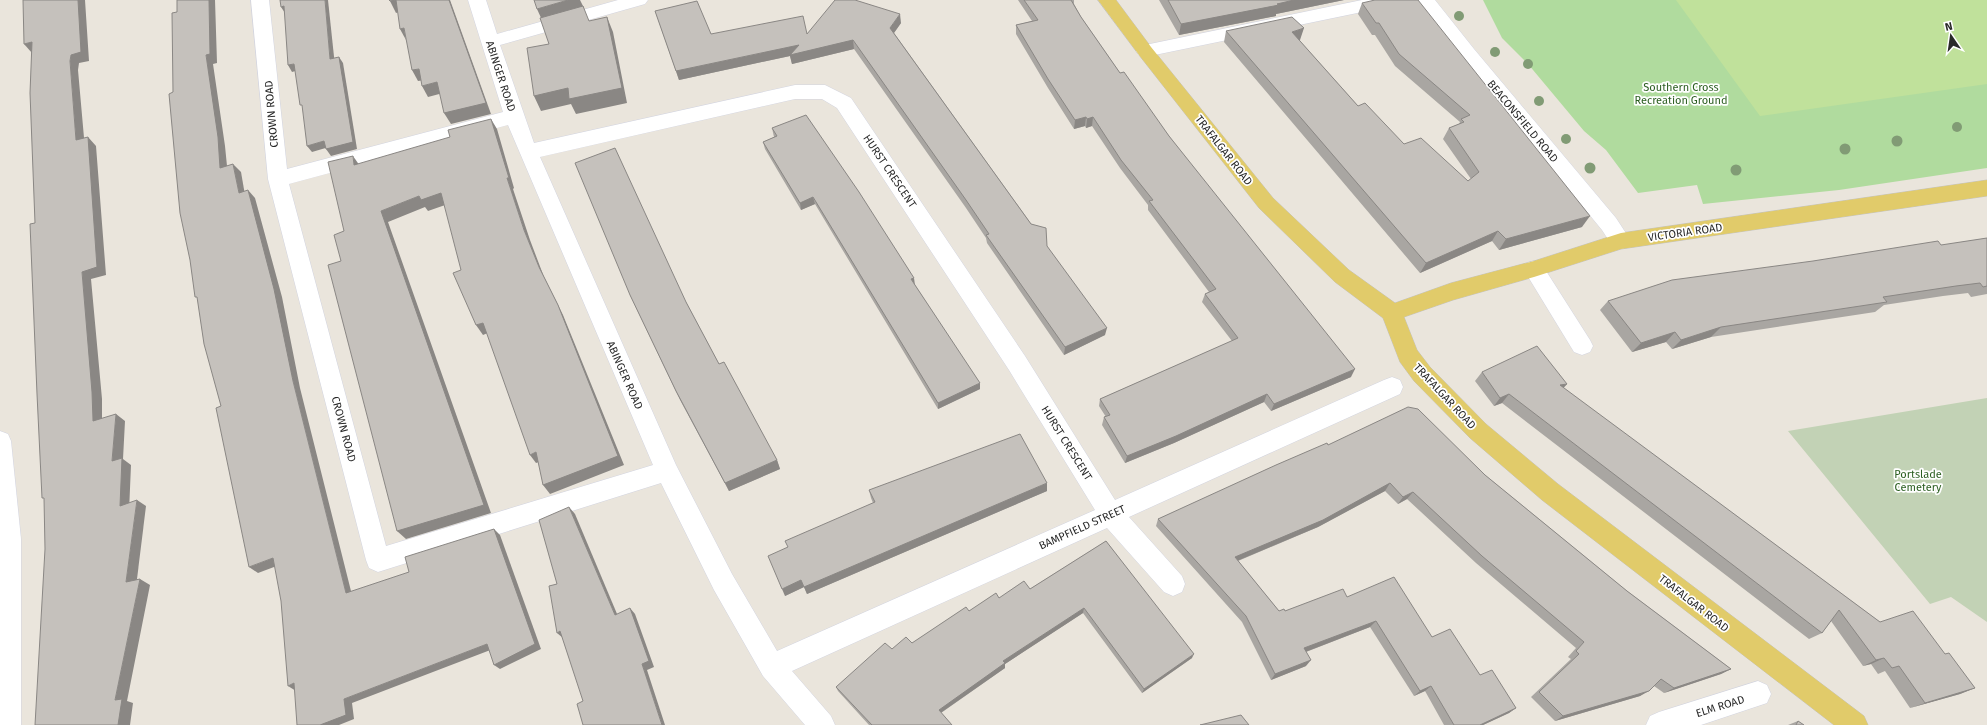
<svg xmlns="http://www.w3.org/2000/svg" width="1987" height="725" font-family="'Fira Sans',sans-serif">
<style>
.green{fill:#b0db9e}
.cemetery{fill:#c2d2b5}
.pitch{fill:#c0e19b}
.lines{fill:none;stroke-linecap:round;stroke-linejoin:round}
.minor-casing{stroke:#d2d4e0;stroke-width:1}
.major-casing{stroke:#c3c3c3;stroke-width:1}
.minor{fill:#fff;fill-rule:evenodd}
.major{fill:#e1cb6a;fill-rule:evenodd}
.tree{fill:#819b75}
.wall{fill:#a9a6a2}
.shaded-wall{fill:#8a8784}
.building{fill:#c5c1bc;stroke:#8a8784}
.labels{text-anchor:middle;stroke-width:3.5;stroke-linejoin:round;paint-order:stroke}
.street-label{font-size:11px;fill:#292929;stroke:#fff}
.park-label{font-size:11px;fill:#2b5e21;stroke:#fff}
</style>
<rect width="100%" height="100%" fill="#eae5dc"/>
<polygon class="green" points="1483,0 1987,0 1987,168 1839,190 1703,204 1697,185 1638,193 1606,150 1584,131 1528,64 1502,38"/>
<polygon class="cemetery" points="1987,398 1987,622 1951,597 1930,604 1788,431"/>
<polygon class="pitch" points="1676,0 1987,0 1987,84 1760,116"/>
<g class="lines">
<g class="minor-casing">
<g id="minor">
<path d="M251 0H269L287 169 503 112 468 0H486L497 34 618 0H648L645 4 500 45 534 143 795 85H825L851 98 1025 356 1115 500 1384 380 1392 377 1400 380 1403 387 1400 394 1129 517 1182 576 1185 584 1182 592 1173 596 1164 592 1107 528 792 671 831 716 835 725H805L763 676 714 590 661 483 378 572 369 568 366 560 268 179ZM795 99H822L837 108 1009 370 1095 510 777 651 732 574 676 465 540 157ZM508 125 653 465 386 546 289 184Z"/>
<polygon points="1362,0 1400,0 1397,4 1391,6 1145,57 1139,55 1136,51 1139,47 1145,45"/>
<path d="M1417 0H1435L1474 49 1616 218 1631 241 1628 247C1614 252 1609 240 1602 230L1462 59Z"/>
<polygon points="1534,261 1541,263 1590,340 1593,346 1590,352 1582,355 1574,352 1527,275 1524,269 1527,263"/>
<polygon points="0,431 8,434 11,441 21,539 21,725 0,725"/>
<polygon points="1758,681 1767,685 1771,694 1767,703 1701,725 1646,725 1650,716 1659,712"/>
</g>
</g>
<g class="major-casing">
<polygon id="major" points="1098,0 1116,0 1151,47 1273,198 1349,270 1395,303 1451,283 1534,261 1621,233 1987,180 1987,196 1621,249 1534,277 1453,300 1404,317 1417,350 1430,367 1486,424 1558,484 1864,716 1868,725 1834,725 1542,500 1470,438 1414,381 1400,362 1383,318 1335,282 1259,208 1139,55"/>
</g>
<use href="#minor" class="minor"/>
<use href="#major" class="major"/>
</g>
<g class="tree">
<circle cx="1459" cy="16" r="5"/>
<circle cx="1495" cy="52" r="5"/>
<circle cx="1528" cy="64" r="5"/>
<circle cx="1539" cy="101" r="5"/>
<circle cx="1957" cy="127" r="5"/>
<circle cx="1566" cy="139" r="5"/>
<circle cx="1897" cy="141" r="5.5"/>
<circle cx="1845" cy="149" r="5.5"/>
<circle cx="1590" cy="168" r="5.5"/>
<circle cx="1736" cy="170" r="5.5"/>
</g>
<g class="wall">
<polygon points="1018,0 1074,0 1074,4 1081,17 1120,73 1169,136 1351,377 1271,411 1264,402 1174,443 1125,463 1102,425 1104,417 1106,417 1099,406 1100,399 1232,341 1202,302 1205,294 1209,292 1148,210 1148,205 1120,168 1092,126 1086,128 1085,126 1074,129 1048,88 1016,34 1016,25 1032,21"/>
<polygon points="1159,0 1344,0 1276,14 1276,16 1179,35"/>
<polygon points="1362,3 1582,227 1499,250 1492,241 1420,273 1224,42 1226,31 1300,40 1299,40 1358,106 1404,144 1468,181 1471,179 1443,139 1449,128 1459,124 1460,122 1395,66 1375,35 1372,35 1358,14"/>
<polygon points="655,11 711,34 807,34 901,23 894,33 1047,246 1105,335 1064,355 987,243 986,238 966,208 854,49 792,64 790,56 679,80"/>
<polygon points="772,128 915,285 980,389 938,409 815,204 801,210 765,149 763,142 774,137"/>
<polygon points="1987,238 1987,294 1971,297 1968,293 1943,296 1884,305 1875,312 1711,337 1672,349 1666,342 1632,352 1600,310 1608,301"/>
<polygon points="630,295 686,302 719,364 777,460 780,469 729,491 680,400"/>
<polygon points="1482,372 1567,384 1563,388 1880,622 1945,654 1975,688 1960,694 1910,708 1885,671 1878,674 1871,664 1863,666 1831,621 1822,633 1809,639 1502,403 1494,406 1475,381"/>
<polygon points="1328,445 1485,475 1627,591 1731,669 1721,674 1664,693 1654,686 1640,696 1555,721 1531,697 1571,659 1568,657 1576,648 1476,563 1407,499 1398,504 1385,491 1318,527 1238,561 1279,611 1285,611 1347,597 1432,637 1480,675 1516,708 1509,713 1483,725 1444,725 1425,691 1414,696 1370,627 1306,652 1306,666 1271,680 1242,622 1156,526 1158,519"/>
<polygon points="869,490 1047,491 807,594 804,587 785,596 788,547 873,503 871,498"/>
<polygon points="1106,541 1192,658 1142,693 1083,613 1005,664 1005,668 941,713 952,725 869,725 838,691 836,687 892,649 912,643 969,611 999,598 1030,589"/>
<polygon points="1798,721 1804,725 1788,725"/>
</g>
<g class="shaded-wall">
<polygon points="78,0 85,0 89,61 79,63 78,70 85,149 76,140 70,61 71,55"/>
<polygon points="209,0 215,0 217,63 213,64 225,146 228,176 220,168 206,55"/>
<polygon points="325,0 328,0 335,66 330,59"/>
<polygon points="396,0 402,11 396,13 390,1"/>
<polygon points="449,0 450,0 491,114 451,124 444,113"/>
<polygon points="568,0 580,0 584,8 542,20 537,9"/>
<polygon points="1294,0 1344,0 1276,14 1276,16 1179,35 1181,24"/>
<polygon points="284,6 285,13 281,7"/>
<polygon points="900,14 901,23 891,37 890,28"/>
<polygon points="607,17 613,32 627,103 576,114 571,104 541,111 534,96"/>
<polygon points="404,28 406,40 400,29"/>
<polygon points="1304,28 1300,40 1289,44 1292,32"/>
<polygon points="853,40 854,49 792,64 790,56 679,80 676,71 799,45"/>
<polygon points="32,42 32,53 24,44"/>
<polygon points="339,57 343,63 357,149 331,156 326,149"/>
<polygon points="294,64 299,70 292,72 288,65"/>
<polygon points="419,69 425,80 418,81 412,70"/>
<polygon points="437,82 443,93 428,97 422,86"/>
<polygon points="1086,117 1085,126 1074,129 1075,120"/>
<polygon points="1093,117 1092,126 1086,128 1087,119"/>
<polygon points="491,119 497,129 514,188 513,189 530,240 544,277 563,315 624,465 550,494 543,485 539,267 524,230 507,178"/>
<polygon points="88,137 96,146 106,275 91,279 102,399 102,428 93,421 82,272"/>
<polygon points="324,141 329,147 312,152 307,146"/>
<polygon points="353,156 360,166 354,165"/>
<polygon points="233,164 241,172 246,201 239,193"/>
<polygon points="248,190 255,198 282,297 300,388 353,599 346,593 293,381"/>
<polygon points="441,193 448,204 428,211 425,207 388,222 491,513 406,539 397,531 381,211 419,196"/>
<polygon points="813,197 815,204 801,210 800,203"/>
<polygon points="1590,216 1582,227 1499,250 1506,239"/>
<polygon points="1498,231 1492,241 1420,273 1426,263"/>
<polygon points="914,278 915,285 911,279"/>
<polygon points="483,323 490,332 483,335 476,325"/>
<polygon points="1721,327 1711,337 1672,349 1681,340"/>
<polygon points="1107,328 1105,335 1064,355 1065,347"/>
<polygon points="1675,332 1666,342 1632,352 1641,343"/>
<polygon points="1355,369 1351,377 1271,411 1274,404"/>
<polygon points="980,383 980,389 938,409 938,403"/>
<polygon points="1567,384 1559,393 1560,385"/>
<polygon points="1267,394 1264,402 1174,443 1125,463 1127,456"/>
<polygon points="1509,394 1502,403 1494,406 1500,398"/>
<polygon points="116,414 125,421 123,459 131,465 129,512 120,506 112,461"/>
<polygon points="536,452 542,461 536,463 530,455"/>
<polygon points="777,460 780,469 729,491 725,483"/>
<polygon points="1047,483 1047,491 807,594 804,587"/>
<polygon points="1390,483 1385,491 1318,527 1232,563 1235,557"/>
<polygon points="1413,492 1407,499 1398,504 1403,497"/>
<polygon points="137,500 146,506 136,587 126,582"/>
<polygon points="569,507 575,514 620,621 615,615"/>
<polygon points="494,529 500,535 541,649 500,669 494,665"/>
<polygon points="273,558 282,564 258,573 249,567"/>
<polygon points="140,579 150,585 127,701 133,703 130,725 118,725 115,700"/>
<polygon points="801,580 804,587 785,596 782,589"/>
<polygon points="630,608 635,614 654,667 647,670 665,725 662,725 642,664"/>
<polygon points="1084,608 1083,613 1005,664 1005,668 939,714 939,710 1003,661"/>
<polygon points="1376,621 1370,627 1300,654 1304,648"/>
<polygon points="560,631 563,638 557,633"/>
<polygon points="487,644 493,649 352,703 354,719 339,725 320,725 344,699"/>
<polygon points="1194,654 1192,658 1142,693 1144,689"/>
<polygon points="1884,658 1871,664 1863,666 1876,660"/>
<polygon points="1311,660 1306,666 1271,680 1275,674"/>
<polygon points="1731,669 1721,674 1664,693 1674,688"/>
<polygon points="294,683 296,691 288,686"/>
<polygon points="1431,686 1425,691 1414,696 1420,691"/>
<polygon points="1975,688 1960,694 1910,708 1925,703"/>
<polygon points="1649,691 1640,696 1555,721 1563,716"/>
<polygon points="1516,708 1509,713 1483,725 1480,725"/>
</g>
<g class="building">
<polygon points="23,0 78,0 81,52 71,55 70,61 76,140 88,137 97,267 82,272 92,392 93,421 116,414 112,461 122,458 120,506 137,500 126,582 140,579 115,700 122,699 118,725 35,725 45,549 44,498 42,498 37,394 30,224 35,223 30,93 32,42 24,44"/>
<polygon points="177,0 209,0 210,54 206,55 218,137 220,168 233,164 239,193 248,190 274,289 293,381 346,593 409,572 405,557 494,529 535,644 494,665 487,644 344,699 346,715 320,725 297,725 294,683 288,686 281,601 273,558 249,567 216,408 221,406 204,344 197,297 195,297 190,260 180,213 169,94 173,92 172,13 177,12"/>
<polygon points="280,0 325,0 330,59 339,57 353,142 326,149 324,141 307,146 302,105 300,105 294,64 288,65 284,6 281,7"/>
<polygon points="389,0 449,0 486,103 444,113 437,82 422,86 419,69 412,70 404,28 400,29 396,0 390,1"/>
<polygon points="534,0 568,0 537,9"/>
<polygon points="835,0 855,0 900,14 890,28 1031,224 1046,228 1047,246 1107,328 1065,347 986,235 989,234 966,200 853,40 790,55 799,45 676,71 655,11 697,1 711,34 803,16 807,34"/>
<polygon points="1024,0 1071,0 1081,17 1120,73 1124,72 1169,136 1355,369 1274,404 1267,394 1176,436 1127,456 1104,417 1110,415 1100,399 1238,338 1205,294 1216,289 1149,201 1153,200 1121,160 1093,117 1087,119 1086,117 1075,120 1048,79 1016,25 1038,20"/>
<polygon points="1168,0 1294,0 1277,4 1279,5 1181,24"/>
<polygon points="1375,0 1418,0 1590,216 1506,239 1498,231 1426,263 1226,31 1292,17 1304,28 1292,32 1358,106 1365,103 1404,144 1421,138 1468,181 1479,172 1449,128 1464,122 1461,119 1470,115 1399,54 1379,23 1376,23 1362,3"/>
<polygon points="583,6 589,21 607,17 622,88 569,99 568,88 534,96 527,48 549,44 540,18"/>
<polygon points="806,115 859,192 914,278 911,279 980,383 938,403 813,197 800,203 763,142 777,136 772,128"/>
<polygon points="491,119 509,178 507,178 524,230 539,267 558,305 618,456 543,485 536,452 530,455 483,323 476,325 453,273 461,270 441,193 421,200 419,196 381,211 484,505 397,531 328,265 341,261 334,235 344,231 328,162 353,156 354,165 450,137 448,130"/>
<polygon points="615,148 686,302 719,364 724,362 777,460 725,483 676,391 630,295 575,163"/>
<polygon points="1987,238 1987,286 1983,287 1980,283 1956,286 1883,297 1887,302 1721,327 1681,340 1675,332 1641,343 1608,301 1672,280 1813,261 1938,241 1941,245"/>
<polygon points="1537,346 1567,384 1560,385 1880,622 1913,611 1945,654 1949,653 1975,688 1925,703 1899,666 1892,668 1884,658 1876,660 1839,610 1822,633 1509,394 1500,398 1482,372"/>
<polygon points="1408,407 1418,409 1485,475 1627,591 1731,669 1674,688 1661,679 1649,691 1563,716 1539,692 1579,654 1576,651 1584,642 1482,556 1413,492 1403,497 1390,483 1323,520 1235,557 1279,611 1284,609 1285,611 1343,589 1347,597 1394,577 1432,637 1450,629 1480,675 1492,670 1516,708 1480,725 1454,725 1431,686 1420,691 1376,621 1304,648 1311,660 1275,674 1246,616 1158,519 1276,465 1327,443 1328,445"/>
<polygon points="1020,434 1047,483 804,587 801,580 782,589 768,556 788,547 785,541 875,502 869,490"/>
<polygon points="569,507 615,615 630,608 649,661 642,664 662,725 583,725 577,704 583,701 560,631 557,633 549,586 557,584 539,520"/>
<polygon points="1106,541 1194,654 1144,689 1084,608 1003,661 1005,663 939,710 952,725 872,725 836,687 885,643 892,649 906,637 912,643 966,607 969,611 996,593 999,598 1024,581 1030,589"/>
<polygon points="1241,715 1249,725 1200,725"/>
<polygon points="1798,721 1804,725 1796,725"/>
</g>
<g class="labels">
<g class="street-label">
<text transform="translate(501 76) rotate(72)" y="4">ABINGER ROAD</text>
<text transform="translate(271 114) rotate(-95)" y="4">CROWN ROAD</text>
<text transform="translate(1523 121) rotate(50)" y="4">BEACONSFIELD ROAD</text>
<text transform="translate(1224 150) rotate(52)" y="4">TRAFALGAR ROAD</text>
<text transform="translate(890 171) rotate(56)" y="4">HURST CRESCENT</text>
<text transform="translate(1685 232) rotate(-8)" y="4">VICTORIA ROAD</text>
<text transform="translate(625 375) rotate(66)" y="4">ABINGER ROAD</text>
<text transform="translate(1445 396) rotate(47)" y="4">TRAFALGAR ROAD</text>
<text transform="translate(344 429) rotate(75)" y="4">CROWN ROAD</text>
<text transform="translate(1067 443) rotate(58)" y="4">HURST CRESCENT</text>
<text transform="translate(1082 527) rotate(-24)" y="4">BAMPFIELD STREET</text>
<text transform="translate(1694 603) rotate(38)" y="4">TRAFALGAR ROAD</text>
<text transform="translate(1720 706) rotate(-17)" y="4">ELM ROAD</text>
</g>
<g class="park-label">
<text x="1681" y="91">Southern Cross<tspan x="1681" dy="13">Recreation Ground</tspan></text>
<text x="1918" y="478">Portslade<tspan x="1918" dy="13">Cemetery</tspan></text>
</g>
</g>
<g transform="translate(1951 36) rotate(347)" stroke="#ffffff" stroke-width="3" paint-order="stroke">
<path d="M0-3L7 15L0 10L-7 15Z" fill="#292929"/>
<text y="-6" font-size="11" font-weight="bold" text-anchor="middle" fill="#292929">N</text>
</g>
</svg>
